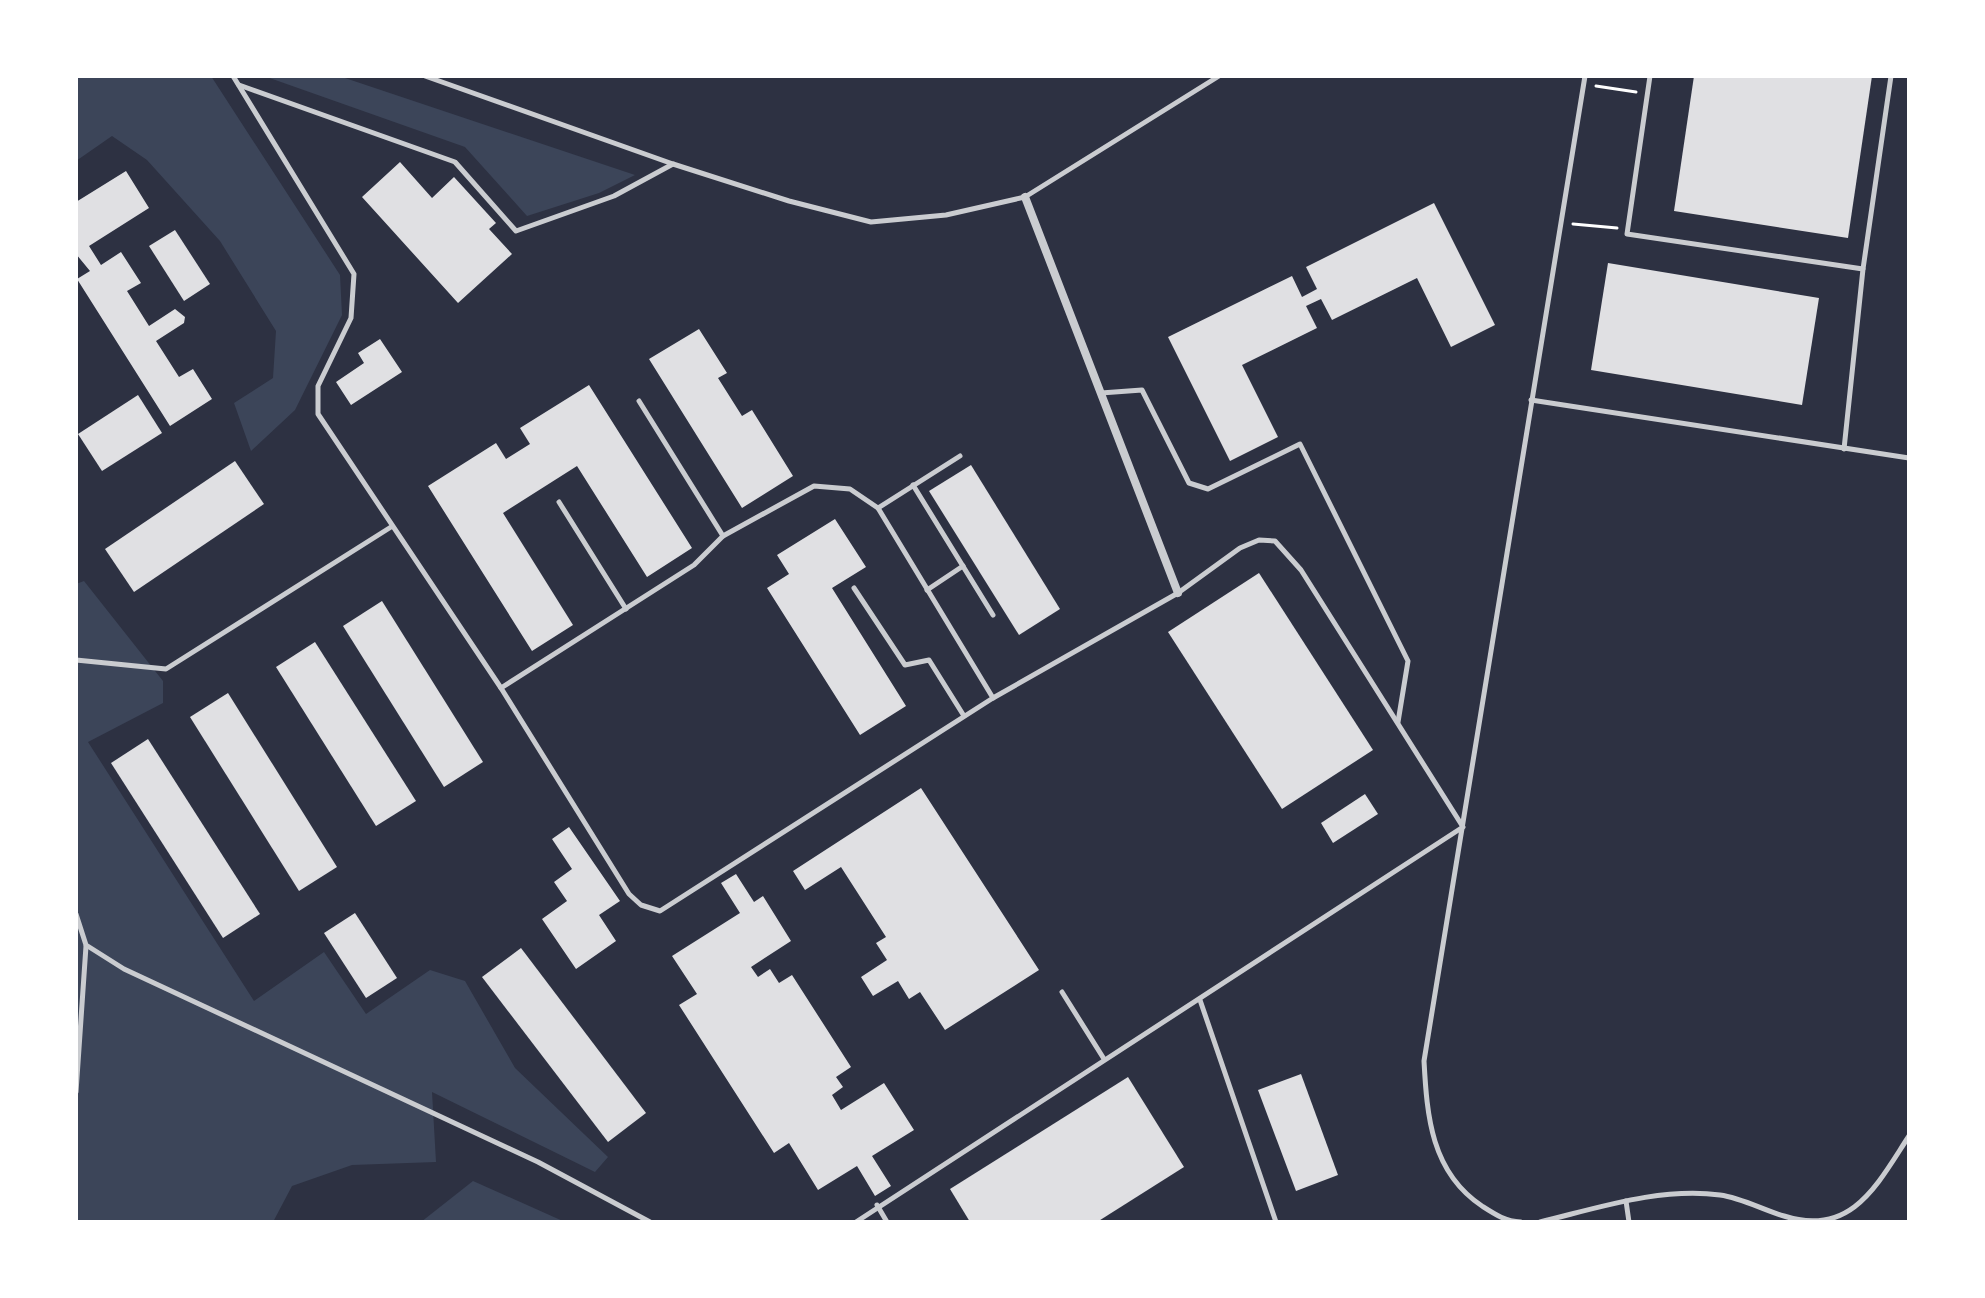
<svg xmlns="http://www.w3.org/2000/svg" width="1985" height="1298" font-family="'Noto Serif',serif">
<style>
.green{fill:#3c4559}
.building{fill:#e0e0e3}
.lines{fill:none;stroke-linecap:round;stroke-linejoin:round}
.path{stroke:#fff;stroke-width:3}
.service{stroke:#caccd0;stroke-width:5}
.minor{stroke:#caccd0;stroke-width:8}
</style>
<rect width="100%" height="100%" fill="#2d3142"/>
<g class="green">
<polygon points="76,76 211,76 340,275 342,315 295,410 251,451 234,403 273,378 276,331 220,241 147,160 112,136 76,161"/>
<polygon points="264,76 339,76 635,175 599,193 527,216 465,147"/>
<polygon points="84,581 163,681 163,703 88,742 254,1001 324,952 366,1014 430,970 465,981 515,1068 608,1157 595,1172 432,1092 436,1162 352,1165 292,1186 273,1222 76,1222 76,584"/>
<polygon points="473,1181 565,1222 421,1222"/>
</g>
<g class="building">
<polygon points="1694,76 1872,76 1848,238 1674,211"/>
<polygon points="400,162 432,198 454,177 496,223 489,229 512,254 458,303 362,197"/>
<polygon points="126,171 149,208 89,246 101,265 121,252 141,283 127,291 149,326 175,309 185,317 184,323 156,341 179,377 193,369 212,399 170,426 77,279 90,271 76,254 76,202"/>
<polygon points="1434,203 1495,325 1451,347 1417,278 1332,320 1321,299 1306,306 1317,328 1242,365 1278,437 1230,461 1168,337 1292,276 1302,297 1317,289 1306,267"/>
<polygon points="175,230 210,284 184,301 149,246"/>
<polygon points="1608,263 1819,298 1802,405 1591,370"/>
<polygon points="699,329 727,373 718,378 742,416 752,410 793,476 742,508 649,359"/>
<polygon points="380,339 402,372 351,405 336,382 364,363 358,353"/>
<polygon points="589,385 692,548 647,577 577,466 503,513 573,625 532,651 428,486 496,443 506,459 530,444 520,428"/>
<polygon points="138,395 162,433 102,471 78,434"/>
<polygon points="235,461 264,504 134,592 105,549"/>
<polygon points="971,465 1060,609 1019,635 929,491"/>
<polygon points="835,519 866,567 832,588 906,706 860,735 767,588 789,574 777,555"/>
<polygon points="1259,573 1373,750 1282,809 1168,632"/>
<polygon points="382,601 483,762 444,787 343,626"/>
<polygon points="315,642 416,801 376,826 276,667"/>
<polygon points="228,693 337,867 299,891 190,717"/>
<polygon points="148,739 260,914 223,938 111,763"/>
<polygon points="921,788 1039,970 945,1030 920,992 909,999 898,981 873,996 861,977 887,960 876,943 886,937 841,867 805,890 793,871"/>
<polygon points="1365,794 1378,814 1333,843 1321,823"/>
<polygon points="569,827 620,901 599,915 616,941 576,969 542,919 567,901 554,882 572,869 552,839"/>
<polygon points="736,874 754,902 763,896 791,941 751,967 758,977 770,969 779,983 792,975 851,1067 836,1077 843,1087 832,1095 841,1110 884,1083 914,1130 872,1156 891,1186 875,1196 857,1166 818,1190 789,1143 774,1153 679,1005 697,994 672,956 740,913 721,883"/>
<polygon points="355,913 397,978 366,998 324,933"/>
<polygon points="521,948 646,1113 608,1142 482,977"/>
<polygon points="1301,1074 1338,1175 1296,1191 1258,1090"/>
<polygon points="1128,1077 1184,1167 1097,1222 970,1222 950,1189"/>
</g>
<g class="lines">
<g class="path">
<polyline points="1596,86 1636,92"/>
<polyline points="1573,224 1617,228"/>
</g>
<g class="service">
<polyline points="233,76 354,274 351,318 318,386 318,414 501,688 629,894 641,905 660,911 993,698 1178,593 1240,548 1259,540 1275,541 1301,570 1463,827 856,1222"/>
<polyline points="425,76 673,164 789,201 871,222 946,215 1025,197 1219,76"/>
<polyline points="1650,76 1627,234 1863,269"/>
<polyline points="239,85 455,162 516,231 614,196 673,164"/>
<polyline points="1101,393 1142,390 1189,483 1208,489 1300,444 1408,661 1398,722"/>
<polyline points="1531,400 1909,458"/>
<polyline points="639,401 723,536 814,486 850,489 878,508 993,698"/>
<polyline points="1844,449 1863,269 1891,76"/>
<polyline points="913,485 993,615"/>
<polyline points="559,502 626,609"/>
<polyline points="878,508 960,456"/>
<polyline points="854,588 905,665 929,660 964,716"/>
<polyline points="927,590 963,566"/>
<polyline points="76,660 166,669 391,527"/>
<polyline points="501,688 694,565 723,536"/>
<polyline points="76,914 86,945 124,969 538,1162 650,1222"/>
<polyline points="1062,992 1104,1059"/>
<polyline points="1200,1000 1276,1222"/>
<polyline points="76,1092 86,946"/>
<polyline points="1626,1201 1629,1222"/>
<polyline points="877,1205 887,1222"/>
<path d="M1521 1222C1505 1221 1496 1215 1482 1206 1431 1172 1427 1116 1424 1061L1585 76"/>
<path d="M1540 1222C1598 1208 1660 1187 1720 1195 1742 1198 1763 1210 1784 1216 1852 1238 1878 1183 1909 1136"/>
</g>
<polyline class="minor" points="1025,197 1178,593"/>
</g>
<rect width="1985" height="1298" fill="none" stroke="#ffffff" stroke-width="156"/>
</svg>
